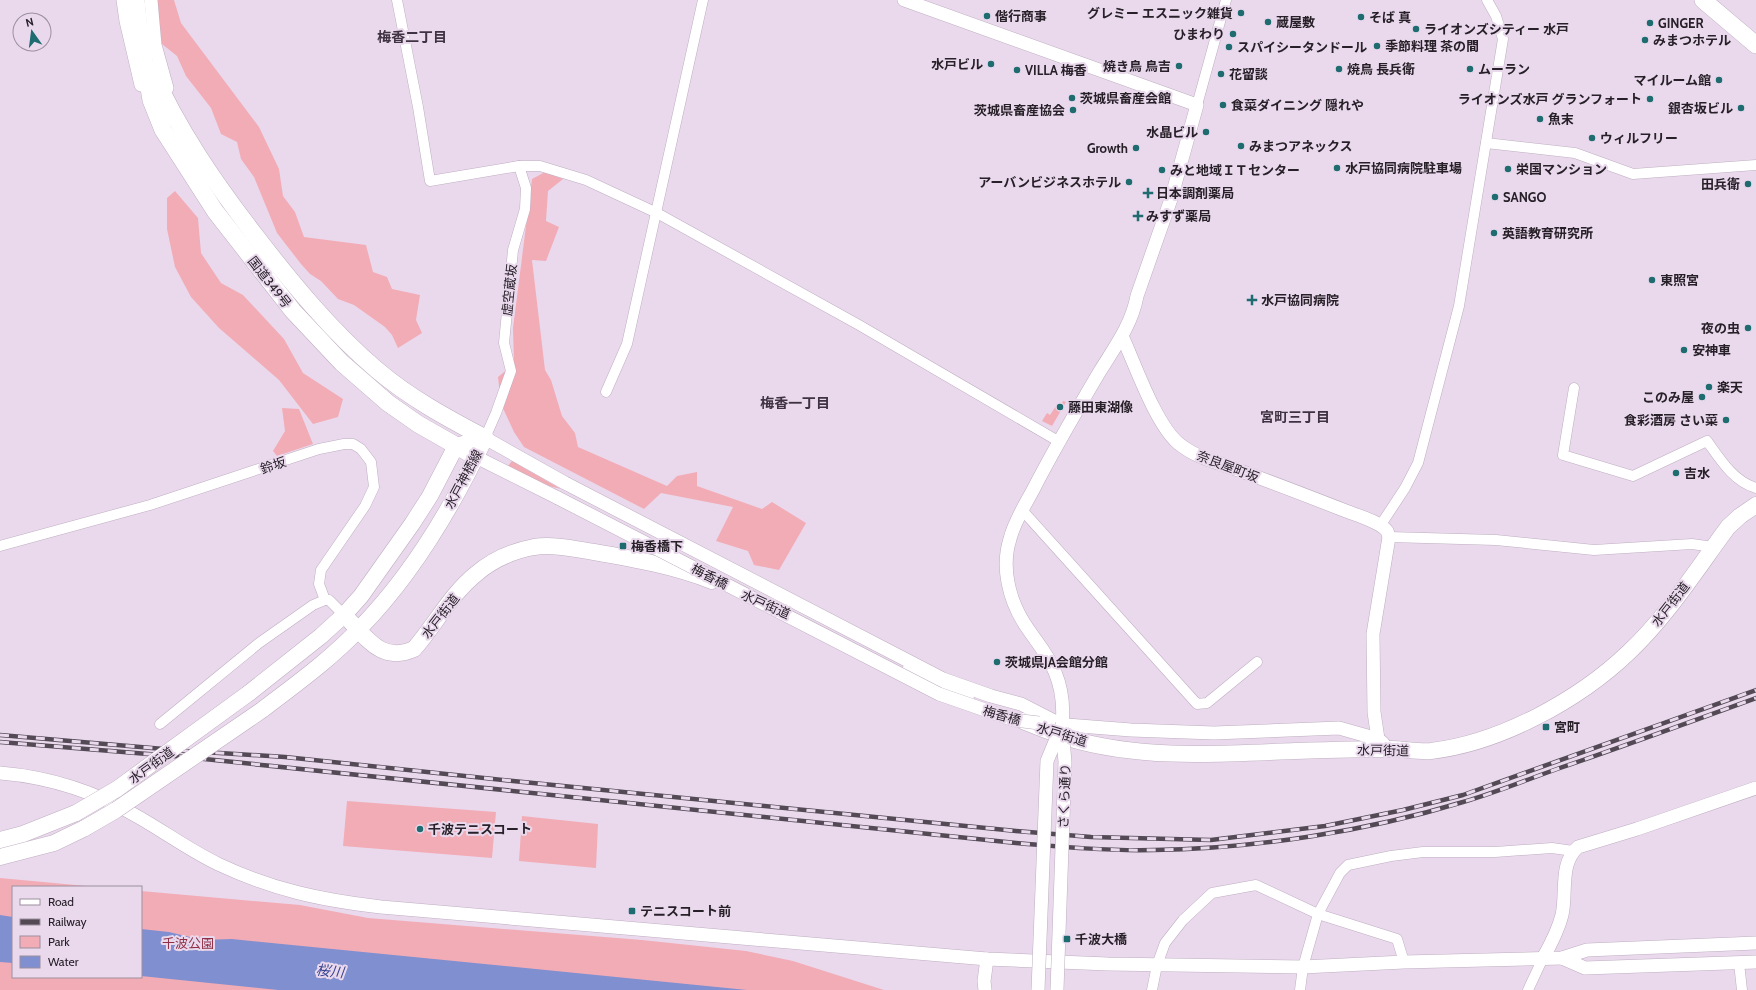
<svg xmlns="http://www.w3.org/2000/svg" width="1756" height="990" font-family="Cabin,'Noto Sans JP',sans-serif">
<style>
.green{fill:#f2acb6}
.water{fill:#808fd0}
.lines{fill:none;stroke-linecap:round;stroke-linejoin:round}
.minor-casing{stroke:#bfaec1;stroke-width:11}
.tertiary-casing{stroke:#bfaec1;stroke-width:14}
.primary-casing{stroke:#bfaec1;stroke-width:17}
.trunk-casing{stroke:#bfaec1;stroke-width:18}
.minor{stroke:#fff;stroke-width:10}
.tertiary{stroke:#fff;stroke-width:13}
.primary{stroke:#fff;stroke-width:16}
.trunk{stroke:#fff;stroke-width:17}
.rail-casing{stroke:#534a55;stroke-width:4.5}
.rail{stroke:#ead9ed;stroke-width:3;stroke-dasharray:9;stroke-linecap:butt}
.tertiary-bridge-casing{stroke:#bfaec1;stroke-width:14;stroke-linecap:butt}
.primary-bridge-casing{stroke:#bfaec1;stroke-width:17;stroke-linecap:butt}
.tertiary-bridge{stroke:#fff;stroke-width:13}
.primary-bridge{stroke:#fff;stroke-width:16}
.poi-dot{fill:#1e6b70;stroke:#ead9ed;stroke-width:1.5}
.labels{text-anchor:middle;stroke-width:4;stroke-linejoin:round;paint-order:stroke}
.poi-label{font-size:13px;font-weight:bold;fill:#272028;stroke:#ead9ed;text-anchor:start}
.street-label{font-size:13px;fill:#272028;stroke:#ead9ed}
.park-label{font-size:13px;fill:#8e2f46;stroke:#ead9ed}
.neighbourhood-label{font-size:14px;font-weight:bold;fill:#3f3242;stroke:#ead9ed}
.water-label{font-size:14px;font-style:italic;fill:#374291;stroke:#ead9ed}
</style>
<rect width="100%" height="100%" fill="#ead9ed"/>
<g class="green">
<polygon points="157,0 174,0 181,23 259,127 279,169 283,196 295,212 304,237 366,245 373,272 387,277 392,289 420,295 416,320 422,333 398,348 392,335 385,327 354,305 338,299 321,281 310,274 301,264 277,233 254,177 241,159 237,142 221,134 211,108 186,76 177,56 162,44 157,9"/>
<polygon points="545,172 563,179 548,191 546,221 559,227 546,261 532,260 545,370 551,380 562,416 575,433 578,447 667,486 677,476 697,472 697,486 762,509 772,502 806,523 779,570 754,565 748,551 716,541 733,507 661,493 644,509 524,447 514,432 501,404 498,377 514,364 513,328 532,179"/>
<polygon points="175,191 198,218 201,253 221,283 243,295 284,339 303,373 343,399 338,417 313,424 279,380 219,328 191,297 175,267 167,229 167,198"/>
<polygon points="1063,401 1066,402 1052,426 1042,421 1047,413 1050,415 1058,403 1061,405"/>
<polygon points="282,408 299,409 313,444 277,456 273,451 285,431"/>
<polygon points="512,461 561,489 549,486 508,466"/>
<polygon points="347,801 496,812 492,858 343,846"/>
<polygon points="522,816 598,824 596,868 519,861"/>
<polygon points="0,878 97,887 13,887 13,977 141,977 141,891 300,905 368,918 642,940 746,951 793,961 884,990 0,990"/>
</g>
<g class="water">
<polygon points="0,915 13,917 13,963 0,962"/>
<polygon points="141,929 169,932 202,940 232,939 747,990 278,990 141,976"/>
</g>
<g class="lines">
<g class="minor-casing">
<g id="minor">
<polyline points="397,0 418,107 430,181 519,166 540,166 586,180 657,213 859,325 1058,441"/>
<polyline points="1197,105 1226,0"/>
<polyline points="1486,143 1575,153 1633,174 1756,165"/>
<path d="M1574 388 1563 455 1633 476 1707 441C1720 459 1733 481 1756 488"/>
<polyline points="606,392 627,344 703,0"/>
<polyline points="485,438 496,413 511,371 504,343 513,250 525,209 526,188 519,166"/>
<polyline points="1022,510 1197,704 1207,703 1257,662"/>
<polyline points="1380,526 1405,488 1418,463 1459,306 1503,39 1496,16 1487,0"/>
<polyline points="1389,537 1496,540 1594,550 1692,544 1713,547"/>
<polyline points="0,546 150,505 319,449 344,444 353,444 361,449 371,462 374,487 365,506 321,570 319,584 325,600"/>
<polyline points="160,724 259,643 313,605 325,600 329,600 344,615"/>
<polyline points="1739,963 1742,990"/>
<polyline points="1152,990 1157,965 1165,943 1183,920 1212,893 1256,885 1318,914 1397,939 1404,962"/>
<polyline points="1300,990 1303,967 1318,914 1340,873 1348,865 1391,856 1423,852 1495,852 1552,848 1573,851"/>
<polyline points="1528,990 1543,958"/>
</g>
</g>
<g class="tertiary-casing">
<g id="tertiary">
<polyline points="123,0 126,21 141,85"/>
<polyline points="151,0 155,45 167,88"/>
<path d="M904 0 1197 105 1171 199 1137 296C1132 324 1115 347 1100 371 1077 410 1054 449 1033 490 1025 505 1014 522 1010 539 1001 567 1009 599 1024 623 1034 639 1048 654 1055 672 1062 689 1064 706 1062 725"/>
<path d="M1122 336C1135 364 1155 423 1178 443 1196 458 1217 462 1238 470 1274 483 1310 497 1346 511 1356 515 1380 522 1387 531 1388 533 1388 535 1389 537L1373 634 1374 712 1378 739"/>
<polyline points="485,438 565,483 943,679 991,696 1021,704 1062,725"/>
<polyline points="476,457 558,498"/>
<polyline points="1054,724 1131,730 1214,733 1339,728 1378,739 1383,743"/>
<path d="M0 773C49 777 98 793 140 818 166 833 191 851 218 864 273 890 321 900 381 907L987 959 1108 964 1303 967 1404 962 1562 958 1587 950 1756 943"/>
<path d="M1543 958C1551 944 1558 931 1562 915 1567 894 1559 863 1578 847L1637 829 1756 788"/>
<polyline points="1562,958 1585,968 1756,962"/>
<polyline points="985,990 984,981 987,959"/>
</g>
</g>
<g class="primary-casing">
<g id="primary">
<path d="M344 615C366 636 380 664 414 649 435 625 451 594 476 574 492 560 513 551 534 547 553 544 575 549 594 552 634 559 674 566 712 581"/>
<polyline points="909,672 966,699"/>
<polyline points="249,693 321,636 344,615 361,596 412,524 430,496 456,446 485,438"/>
<path d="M262 710C296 684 331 659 360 628 413 574 453 506 485 438"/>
<path d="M1023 721C1038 727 1053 733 1068 738 1141 760 1221 754 1295 751 1327 750 1359 749 1391 749 1404 749 1418 752 1431 751 1500 743 1579 700 1629 652 1668 615 1697 569 1728 527L1740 516 1756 505"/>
<polyline points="0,840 23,834 76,813"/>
<polyline points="0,857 54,843 85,828"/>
</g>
</g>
<g class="trunk-casing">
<g id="trunk">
<polyline points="136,0 139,29 151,100 163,130 215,211 293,311 342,363 388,403 418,424 476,457"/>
<polyline points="1703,0 1756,45"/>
<path d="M152 71C178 130 215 183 254 234 291 282 331 331 377 370 410 398 447 418 485 438"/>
</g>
</g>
<use href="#minor" class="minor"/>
<use href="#tertiary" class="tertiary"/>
<use href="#primary" class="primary"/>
<use href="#trunk" class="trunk"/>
<g class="rail-casing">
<g id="rail">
<polyline points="0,735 187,751 285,757 513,781 1016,831 1091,837 1211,840 1325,826 1403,810 1463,795 1756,690"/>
<path d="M0 742 185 757 1016 843C1062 847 1108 851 1154 850 1253 849 1368 831 1463 802 1495 793 1526 780 1557 769 1624 746 1690 722 1756 698"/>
</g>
</g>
<use href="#rail" class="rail"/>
<g class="tertiary-bridge-casing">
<g id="tertiary-bridge">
<polyline points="558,498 939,694 1014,720 1039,723"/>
<polyline points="1038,990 1047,761 1062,725"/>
<polyline points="1057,990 1065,762 1062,728"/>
</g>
</g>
<g class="primary-bridge-casing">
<g id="primary-bridge">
<polyline points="76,813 117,789 249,693"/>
<polyline points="85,828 116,810 262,710"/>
</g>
</g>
<use href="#tertiary-bridge" class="tertiary-bridge"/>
<use href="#primary-bridge" class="primary-bridge"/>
</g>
<g class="poi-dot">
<circle cx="1241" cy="13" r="4"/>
<circle cx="987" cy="16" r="4"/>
<circle cx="1361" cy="17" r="4"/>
<circle cx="1268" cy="22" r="4"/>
<circle cx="1650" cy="23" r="4"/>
<circle cx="1416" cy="29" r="4"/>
<circle cx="1233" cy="34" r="4"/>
<circle cx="1645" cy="40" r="4"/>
<circle cx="1377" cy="46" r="4"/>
<circle cx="1229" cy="47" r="4"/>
<circle cx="991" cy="64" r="4"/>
<circle cx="1179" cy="66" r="4"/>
<circle cx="1339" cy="69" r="4"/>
<circle cx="1470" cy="69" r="4"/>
<circle cx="1017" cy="70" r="4"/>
<circle cx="1221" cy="74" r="4"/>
<circle cx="1719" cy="80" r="4"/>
<circle cx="1072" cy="98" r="4"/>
<circle cx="1650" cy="99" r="4"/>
<circle cx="1223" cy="105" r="4"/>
<circle cx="1741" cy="108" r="4"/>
<circle cx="1073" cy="110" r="4"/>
<circle cx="1540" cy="119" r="4"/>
<circle cx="1206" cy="132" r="4"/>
<circle cx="1592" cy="138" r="4"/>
<circle cx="1241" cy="146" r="4"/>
<circle cx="1136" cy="148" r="4"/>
<circle cx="1337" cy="168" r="4"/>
<circle cx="1508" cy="169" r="4"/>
<circle cx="1162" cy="170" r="4"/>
<circle cx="1129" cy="182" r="4"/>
<circle cx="1748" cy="184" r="4"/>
<path d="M1146 187h4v4h4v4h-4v4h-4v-4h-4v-4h4z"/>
<circle cx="1495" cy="197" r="4"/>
<path d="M1136 210h4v4h4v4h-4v4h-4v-4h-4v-4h4z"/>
<circle cx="1494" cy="233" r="4"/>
<circle cx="1652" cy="280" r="4"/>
<path d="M1250 294h4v4h4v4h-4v4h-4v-4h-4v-4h4z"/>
<circle cx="1748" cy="328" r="4"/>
<circle cx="1684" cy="350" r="4"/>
<circle cx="1709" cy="387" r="4"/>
<circle cx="1702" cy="397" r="4"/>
<circle cx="1060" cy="407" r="4"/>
<circle cx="1726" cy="420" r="4"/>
<circle cx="1676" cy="473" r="4"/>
<rect x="619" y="542" width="8" height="8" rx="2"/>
<circle cx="997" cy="662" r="4"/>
<rect x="1542" y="723" width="8" height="8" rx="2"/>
<circle cx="420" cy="829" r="4"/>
<rect x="628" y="907" width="8" height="8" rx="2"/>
<rect x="1063" y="935" width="8" height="8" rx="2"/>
</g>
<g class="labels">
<g class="poi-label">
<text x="1233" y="18" text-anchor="end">グレミー エスニック雑貨</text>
<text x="995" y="21">偕行商事</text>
<text x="1369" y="22">そば 真</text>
<text x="1276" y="27">蔵屋敷</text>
<text x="1658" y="28">GINGER</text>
<text x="1424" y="34">ライオンズシティー 水戸</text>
<text x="1225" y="39" text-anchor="end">ひまわり</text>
<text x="1653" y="45">みまつホテル</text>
<text x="1385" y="51">季節料理 茶の間</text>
<text x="1237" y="52">スパイシータンドール</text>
<text x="983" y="69" text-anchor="end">水戸ビル</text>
<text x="1171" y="71" text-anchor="end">焼き鳥 鳥吉</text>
<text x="1347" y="74">焼鳥 長兵衛</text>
<text x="1478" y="74">ムーラン</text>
<text x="1025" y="75">VILLA 梅香</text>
<text x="1229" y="79">花留談</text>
<text x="1711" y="85" text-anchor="end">マイルーム館</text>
<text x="1080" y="103">茨城県畜産会館</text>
<text x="1642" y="104" text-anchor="end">ライオンズ水戸 グランフォート</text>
<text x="1231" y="110">食菜ダイニング 隠れや</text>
<text x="1733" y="113" text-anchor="end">銀杏坂ビル</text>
<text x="1065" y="115" text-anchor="end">茨城県畜産協会</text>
<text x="1548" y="124">魚末</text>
<text x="1198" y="137" text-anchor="end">水晶ビル</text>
<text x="1600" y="143">ウィルフリー</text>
<text x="1249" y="151">みまつアネックス</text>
<text x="1128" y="153" text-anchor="end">Growth</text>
<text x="1345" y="173">水戸協同病院駐車場</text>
<text x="1516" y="174">栄国マンション</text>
<text x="1170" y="175">みと地域ＩＴセンター</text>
<text x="1121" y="187" text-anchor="end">アーバンビジネスホテル</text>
<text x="1740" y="189" text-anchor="end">田兵衛</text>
<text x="1156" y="198">日本調剤薬局</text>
<text x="1503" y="202">SANGO</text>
<text x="1146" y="221">みすず薬局</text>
<text x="1502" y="238">英語教育研究所</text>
<text x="1660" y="285">東照宮</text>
<text x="1261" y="305">水戸協同病院</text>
<text x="1740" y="333" text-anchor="end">夜の虫</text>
<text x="1692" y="355">安神車</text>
<text x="1717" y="392">楽天</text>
<text x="1694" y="402" text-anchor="end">このみ屋</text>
<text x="1068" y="412">藤田東湖像</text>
<text x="1718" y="425" text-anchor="end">食彩酒房 さい菜</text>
<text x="1684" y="478">吉水</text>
<text x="631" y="551">梅香橋下</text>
<text x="1005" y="667">茨城県JA会館分館</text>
<text x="1554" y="732">宮町</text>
<text x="428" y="834">千波テニスコート</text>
<text x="640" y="916">テニスコート前</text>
<text x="1075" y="944">千波大橋</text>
</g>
<g class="street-label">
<text transform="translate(270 282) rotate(52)" y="5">国道349号</text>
<text transform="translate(509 290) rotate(-84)" y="5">虚空蔵坂</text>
<text transform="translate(273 465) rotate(-19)" y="5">鈴坂</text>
<text transform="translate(1228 466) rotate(21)" y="5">奈良屋町坂</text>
<text transform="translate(463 479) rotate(-62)" y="5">水戸神栖線</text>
<text transform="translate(710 576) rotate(27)" y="5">梅香橋</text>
<text transform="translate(766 604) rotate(24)" y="5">水戸街道</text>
<text transform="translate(1670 604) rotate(-52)" y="5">水戸街道</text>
<text transform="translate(440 616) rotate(-52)" y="5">水戸街道</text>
<text transform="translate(1002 715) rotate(16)" y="5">梅香橋</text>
<text transform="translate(1062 734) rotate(17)" y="5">水戸街道</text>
<text transform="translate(1383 750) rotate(1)" y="5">水戸街道</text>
<text transform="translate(151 765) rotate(-36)" y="5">水戸街道</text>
<text transform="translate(1064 796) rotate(-88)" y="5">さくら通り</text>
</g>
<g class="park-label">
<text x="188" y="948">千波公園</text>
</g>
<g class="neighbourhood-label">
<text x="412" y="42">梅香二丁目</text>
<text x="795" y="408">梅香一丁目</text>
<text x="1295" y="422">宮町三丁目</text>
</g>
<g class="water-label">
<text transform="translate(330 971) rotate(6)" y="5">桜川</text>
</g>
</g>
<rect x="12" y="886" width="130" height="92" fill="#ead9ed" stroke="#9c8f9e"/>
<rect x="20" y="899" width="20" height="6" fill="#ffffff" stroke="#9c8f9e"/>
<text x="48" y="906" font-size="12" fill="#272028">Road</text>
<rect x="20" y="919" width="20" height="6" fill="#534a55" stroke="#9c8f9e"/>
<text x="48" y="926" font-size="12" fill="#272028">Railway</text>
<rect x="20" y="936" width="20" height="12" fill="#f2acb6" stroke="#9c8f9e"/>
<text x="48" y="946" font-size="12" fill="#272028">Park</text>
<rect x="20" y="956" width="20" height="12" fill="#808fd0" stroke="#9c8f9e"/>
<text x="48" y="966" font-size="12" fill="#272028">Water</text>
<g transform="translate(32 32) rotate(346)"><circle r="19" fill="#ead9ed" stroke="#9c8f9e"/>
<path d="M0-3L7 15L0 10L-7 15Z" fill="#1e6b70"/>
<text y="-6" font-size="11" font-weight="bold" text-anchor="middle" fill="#272028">N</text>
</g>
</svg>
